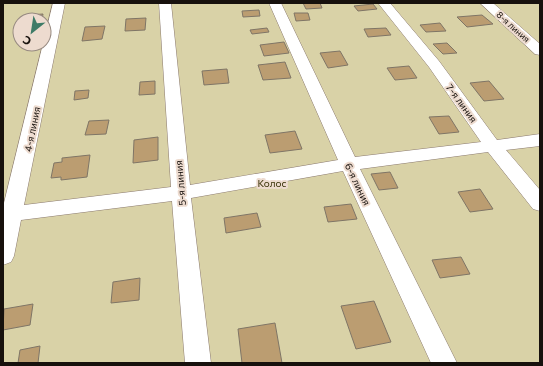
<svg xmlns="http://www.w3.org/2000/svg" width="543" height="366" font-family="Commissioner,sans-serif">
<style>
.green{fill:#d9d2a7;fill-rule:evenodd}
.building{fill:#bb9d71;stroke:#7f7566}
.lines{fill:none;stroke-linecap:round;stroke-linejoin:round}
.minor-casing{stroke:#8b7a70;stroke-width:1}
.minor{fill:#fff;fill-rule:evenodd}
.labels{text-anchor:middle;stroke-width:4;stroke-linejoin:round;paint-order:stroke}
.far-street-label{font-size:9px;fill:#17110d;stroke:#eddbcf}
.street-label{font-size:10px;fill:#17110d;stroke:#eddbcf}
.park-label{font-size:10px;fill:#373005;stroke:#eddbcf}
</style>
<rect width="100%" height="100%" fill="#eddbcf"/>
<path class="green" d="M3 3H540V363H3ZM20 20H44V44H20Z"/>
<g class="building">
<polygon points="303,3 320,3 322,8 306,9"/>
<polygon points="373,4 377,9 358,11 354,6"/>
<polygon points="259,10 260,16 243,17 242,11"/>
<polygon points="294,13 308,13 310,20 296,21"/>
<polygon points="43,14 42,20 27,20 28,15"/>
<polygon points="482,15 493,24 467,27 457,17"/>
<polygon points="146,18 145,30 125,31 126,19"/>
<polygon points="440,23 446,31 426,32 420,25"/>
<polygon points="105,26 102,39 82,41 85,27"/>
<polygon points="267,28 269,32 252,34 250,30"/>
<polygon points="386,28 391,35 368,37 364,29"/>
<polygon points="284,42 289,53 264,56 260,45"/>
<polygon points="447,43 457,53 443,54 433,44"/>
<polygon points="340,51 348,65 328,68 320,53"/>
<polygon points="285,62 291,78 263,80 258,65"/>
<polygon points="409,66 417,78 395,80 387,68"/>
<polygon points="227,69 229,83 204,85 202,71"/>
<polygon points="155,81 155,94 139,95 140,82"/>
<polygon points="489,81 504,99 484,101 470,83"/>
<polygon points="89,90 88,98 74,100 75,91"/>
<polygon points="449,116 459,132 439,134 429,117"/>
<polygon points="109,120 106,134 85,135 89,121"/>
<polygon points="295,131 302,149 270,153 265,135"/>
<polygon points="158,137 158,160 133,163 134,140"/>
<polygon points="90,155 87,177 61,180 61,177 51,178 54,163 62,162 62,158"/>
<polygon points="390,172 398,188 379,190 371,174"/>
<polygon points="480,189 493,209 470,212 458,192"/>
<polygon points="351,204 357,219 328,222 324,207"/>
<polygon points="257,213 261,227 226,233 224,218"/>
<polygon points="461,257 470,274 440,278 432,260"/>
<polygon points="140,278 139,300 111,303 113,282"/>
<polygon points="374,301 391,342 356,349 341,306"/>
<polygon points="33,304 30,325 3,330 4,309"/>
<polygon points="275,323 282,363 242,363 238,329"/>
<polygon points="40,346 38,363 18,363 20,350"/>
</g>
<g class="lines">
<g class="minor-casing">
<g id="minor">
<polygon points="53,3 65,3 24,205 171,187 159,3 171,3 190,185 338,160 269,3 281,3 355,157 481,142 429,67 378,3 390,3 439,61 497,140 540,134 540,146 506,150 540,190 540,211 533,209 488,152 360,169 457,363 431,363 343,171 191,198 211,363 185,363 172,201 21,220 14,256 11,262 3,265 3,207"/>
<polygon points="480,3 493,3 540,44 540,55 535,54"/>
</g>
</g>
<use href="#minor" class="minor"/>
</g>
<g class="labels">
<g class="far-street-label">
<text transform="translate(513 27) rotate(42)" y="3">8-я линия</text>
</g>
<g class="street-label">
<text transform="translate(462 103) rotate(54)" y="4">7-я линия</text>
<text transform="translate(32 129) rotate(-78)" y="4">4-я линия</text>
<text transform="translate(180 183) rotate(-95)" y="4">5-я линия</text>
<text transform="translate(358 184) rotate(64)" y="4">6-я линия</text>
</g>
<g class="park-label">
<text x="272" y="187">Колос</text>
</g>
</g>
<rect width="543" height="366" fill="none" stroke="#17110d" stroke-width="8"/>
<g transform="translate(32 32) rotate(210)"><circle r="19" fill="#eddbcf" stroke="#978a81"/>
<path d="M0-3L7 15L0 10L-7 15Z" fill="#3e7b67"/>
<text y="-6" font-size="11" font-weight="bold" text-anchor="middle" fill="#17110d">С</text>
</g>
</svg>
